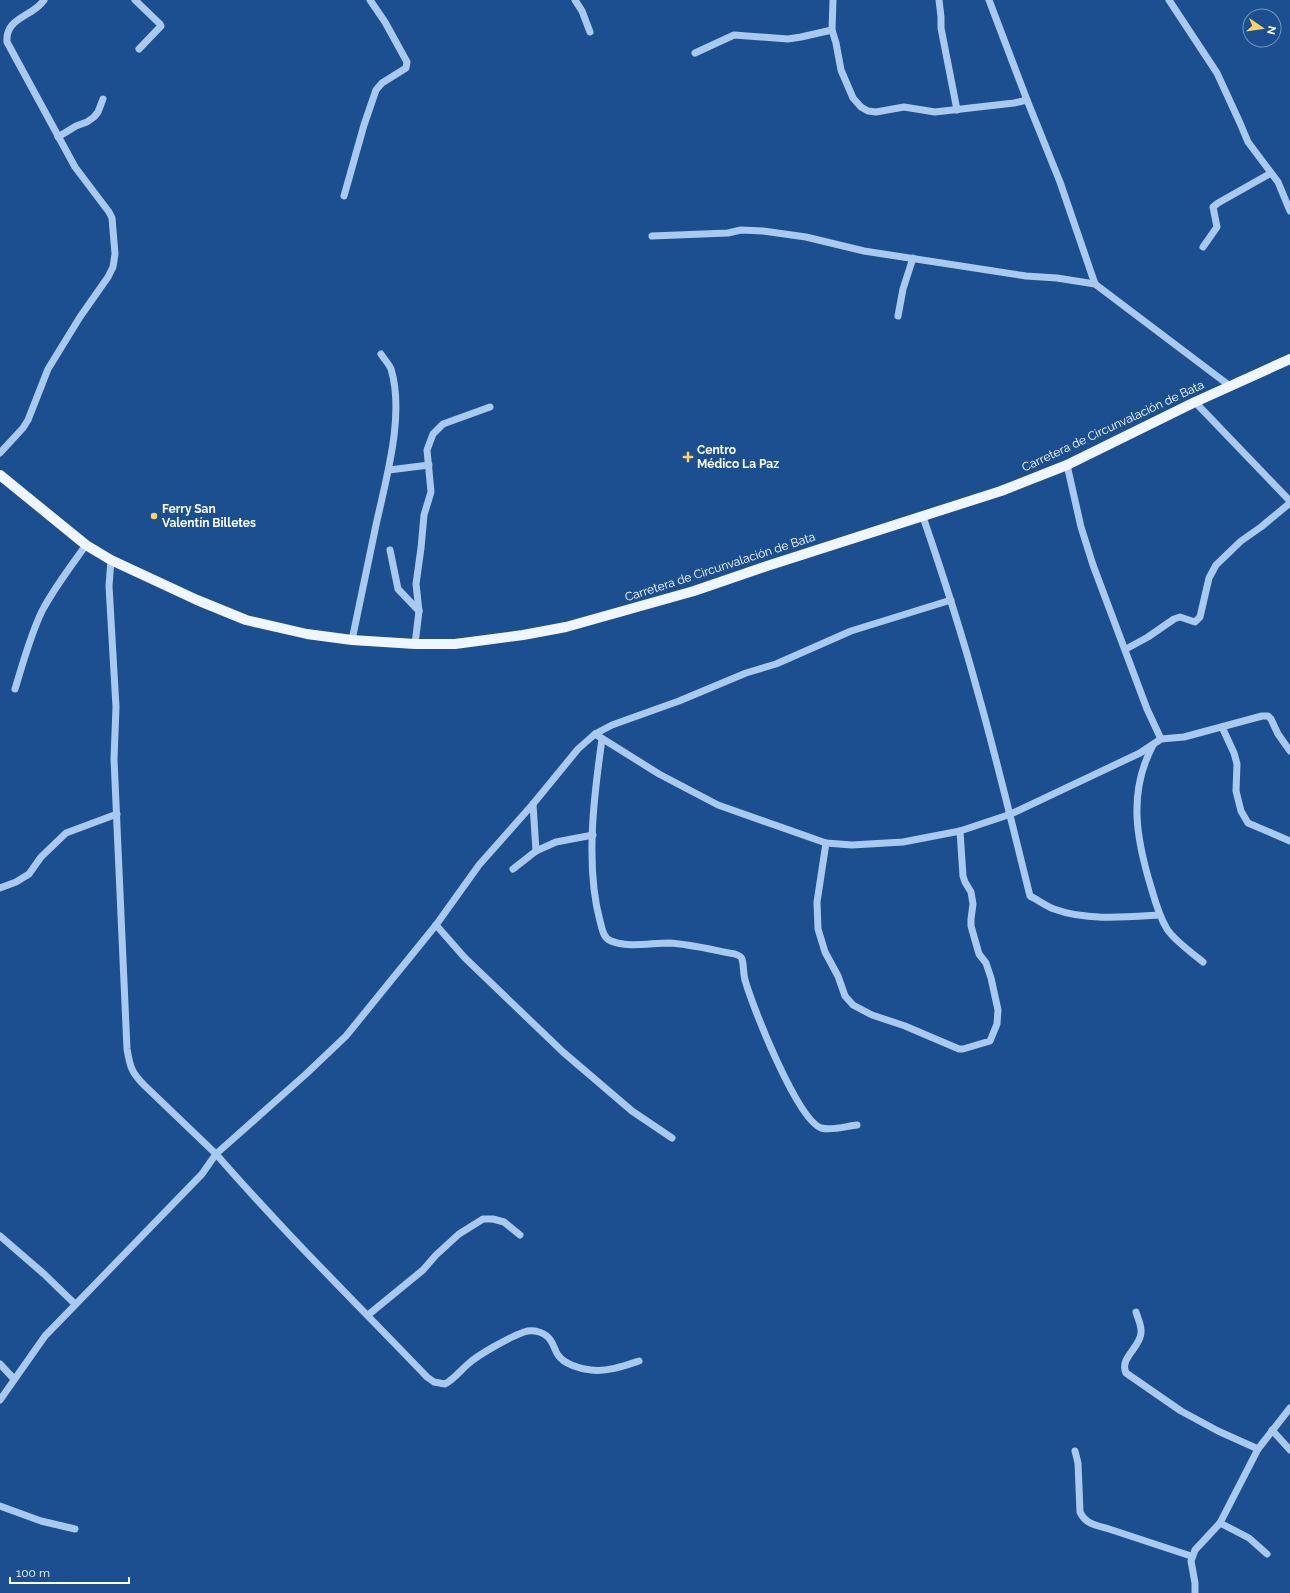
<svg xmlns="http://www.w3.org/2000/svg" width="1290" height="1593" font-family="Raleway,sans-serif">
<style>
.lines{fill:none;stroke-linecap:round;stroke-linejoin:round}
.minor{stroke:#a9c9ee;stroke-width:7}
.major{stroke:#f0f6ff;stroke-width:10}
.poi-dot{fill:#ffd166;stroke:#1b4f8f;stroke-width:1.5}
.labels{text-anchor:middle;stroke-width:4;stroke-linejoin:round;paint-order:stroke}
.street-label{font-size:12px;fill:#fff;stroke:#1b4f8f}
.poi-label{font-size:12px;font-weight:bold;fill:#fff;stroke:#1b4f8f;text-anchor:start}
</style>
<rect width="100%" height="100%" fill="#1b4f8f"/>
<g class="lines">
<g class="minor">
<polyline points="135,0 160,24 161,26 139,49"/>
<polyline points="575,0 582,11 590,32"/>
<polyline points="833,0 832,30 836,43 841,70 853,98 861,107 868,111 876,112 904,107 935,112 1014,103 1027,100"/>
<polyline points="939,0 941,17 941,28 957,110"/>
<polyline points="989,0 1027,100 1060,182 1095,284 1230,386"/>
<polyline points="1169,0 1217,73 1240,123 1248,142 1278,182 1290,211"/>
<polyline points="695,53 734,35 788,39 801,37 832,30"/>
<polyline points="58,137 76,126 87,122 94,117 98,112 103,99"/>
<polyline points="344,196 364,125 376,90 382,83 406,68 407,62 385,22 370,0"/>
<polyline points="652,236 728,233 741,230 763,231 806,237 864,251 1026,276 1057,278 1095,284"/>
<polyline points="1203,247 1217,227 1213,207 1218,203 1271,173"/>
<polyline points="898,316 903,289 913,258"/>
<polyline points="1195,402 1290,501"/>
<path d="M0 453 23 428 28 420 48 369 80 317 108 277 113 267 115 254 112 218 109 212 75 167 7 42C5 17 33 17 44 0"/>
<polyline points="1067,465 1081,527 1093,565 1147,709 1161,739"/>
<polyline points="389,470 429,465"/>
<path d="M923 517C943 575 962 634 978 693 997 760 1013 828 1030 896 1038 900 1046 906 1054 909 1086 921 1127 917 1159 915"/>
<polyline points="390,550 398,589 419,611"/>
<path d="M352 640C360 602 368 563 376 525 386 479 405 415 391 369 389 364 384 359 381 354"/>
<polyline points="415,644 419,611 416,584 421,548 424,515 431,492 427,450 433,434 443,424 490,407"/>
<polyline points="1126,649 1148,637 1174,619 1180,617 1195,622 1200,617 1209,578 1216,565 1241,541 1261,527 1290,503"/>
<path d="M15 689C23 663 30 636 42 611 54 588 71 566 86 545"/>
<polyline points="1222,727 1234,753 1237,764 1236,791 1241,811 1248,823 1290,841"/>
<polyline points="595,734 659,774 718,805 826,843 852,845 903,842 960,831 1011,814 1140,753 1161,739 1184,737 1262,716 1268,716 1271,719 1278,734 1290,751"/>
<path d="M602 739C594 795 585 865 600 921 602 928 603 938 611 941 627 948 651 943 669 943 690 944 713 950 735 954 738 955 741 956 742 959 744 966 743 973 745 980 753 1008 797 1119 821 1128 832 1131 847 1126 857 1125"/>
<path d="M1153 745C1128 792 1136 838 1151 887 1155 901 1159 916 1167 929 1173 939 1193 954 1203 962"/>
<polyline points="533,804 536,851"/>
<polyline points="826,843 817,902 818,929 825,952 838,976 845,996 853,1005 872,1015 905,1026 959,1049 963,1049 990,1041 997,1024 998,1010 991,978 986,963 979,954 971,926 971,919 973,904 971,892 965,882 963,876 960,831"/>
<polyline points="513,869 536,851 556,842 593,835"/>
<polyline points="0,888 16,882 29,874 41,857 66,833 117,814"/>
<polyline points="436,925 465,958 563,1052 632,1111 672,1138"/>
<polyline points="0,1236 44,1274 75,1304"/>
<path d="M1136 1312C1138 1319 1142 1326 1141 1333 1140 1348 1119 1358 1126 1373L1181 1411 1218 1431 1258 1449"/>
<polyline points="368,1315 423,1270 436,1255 459,1234 483,1219 493,1219 504,1222 520,1235"/>
<path d="M639 1361C624 1366 607 1372 591 1370 580 1369 564 1364 558 1355 555 1351 554 1345 551 1341 546 1332 533 1329 524 1332 510 1337 479 1354 468 1364 460 1371 454 1379 445 1384L434 1382 427 1377C356 1303 283 1231 216 1154L306 1074 346 1036 436 925 479 865 533 804 578 749 595 734 612 725 679 701 746 673 776 664 851 631 951 600"/>
<polyline points="0,1364 14,1379"/>
<path d="M0 1400 45 1336 202 1174 216 1154 144 1085C131 1072 130 1066 127 1049L114 759 116 707 109 586 111 560"/>
<polyline points="1272,1430 1290,1450"/>
<path d="M1075 1451 1078 1463 1080 1512C1085 1523 1094 1525 1106 1528L1191 1556"/>
<polyline points="0,1506 41,1521 75,1529"/>
<polyline points="1220,1523 1249,1538 1267,1554"/>
<polyline points="1195,1593 1195,1583 1191,1561 1195,1550 1220,1523 1258,1449 1290,1408"/>
</g>
<polyline class="major" points="0,475 86,545 111,560 197,600 246,620 307,634 352,640 415,644 455,644 523,635 566,627 694,591 767,566 1001,491 1067,465 1195,402 1290,359"/>
</g>
<g class="poi-dot">
<path d="M686 451h4v4h4v4h-4v4h-4v-4h-4v-4h4z"/>
<circle cx="154" cy="516" r="4"/>
</g>
<g class="labels">
<g class="street-label">
<text transform="translate(1113 426) rotate(-25)" y="4">Carretera de Circunvalación de Bata</text>
<text transform="translate(720 567) rotate(-18)" y="4">Carretera de Circunvalación de Bata</text>
</g>
<g class="poi-label">
<text x="697" y="454">Centro<tspan x="697" dy="14">Médico La Paz</tspan></text>
<text x="162" y="513">Ferry San<tspan x="162" dy="14">Valentín Billetes</tspan></text>
</g>
</g>
<g transform="translate(1262 28) rotate(103)"><circle r="19" fill="#1b4f8f" stroke="#7695bc"/>
<path d="M0-3L7 15L0 10L-7 15Z" fill="#ffd166"/>
<text y="-6" font-size="11" font-weight="bold" text-anchor="middle" fill="#ffffff">N</text>
</g>
<path d="M10 1577v6h119v-6" fill="none" stroke="#ffffff" stroke-width="2"/>
<text x="16" y="1577" font-size="12" fill="#ffffff" stroke="#1b4f8f" stroke-width="3" paint-order="stroke">100 m</text>
</svg>
